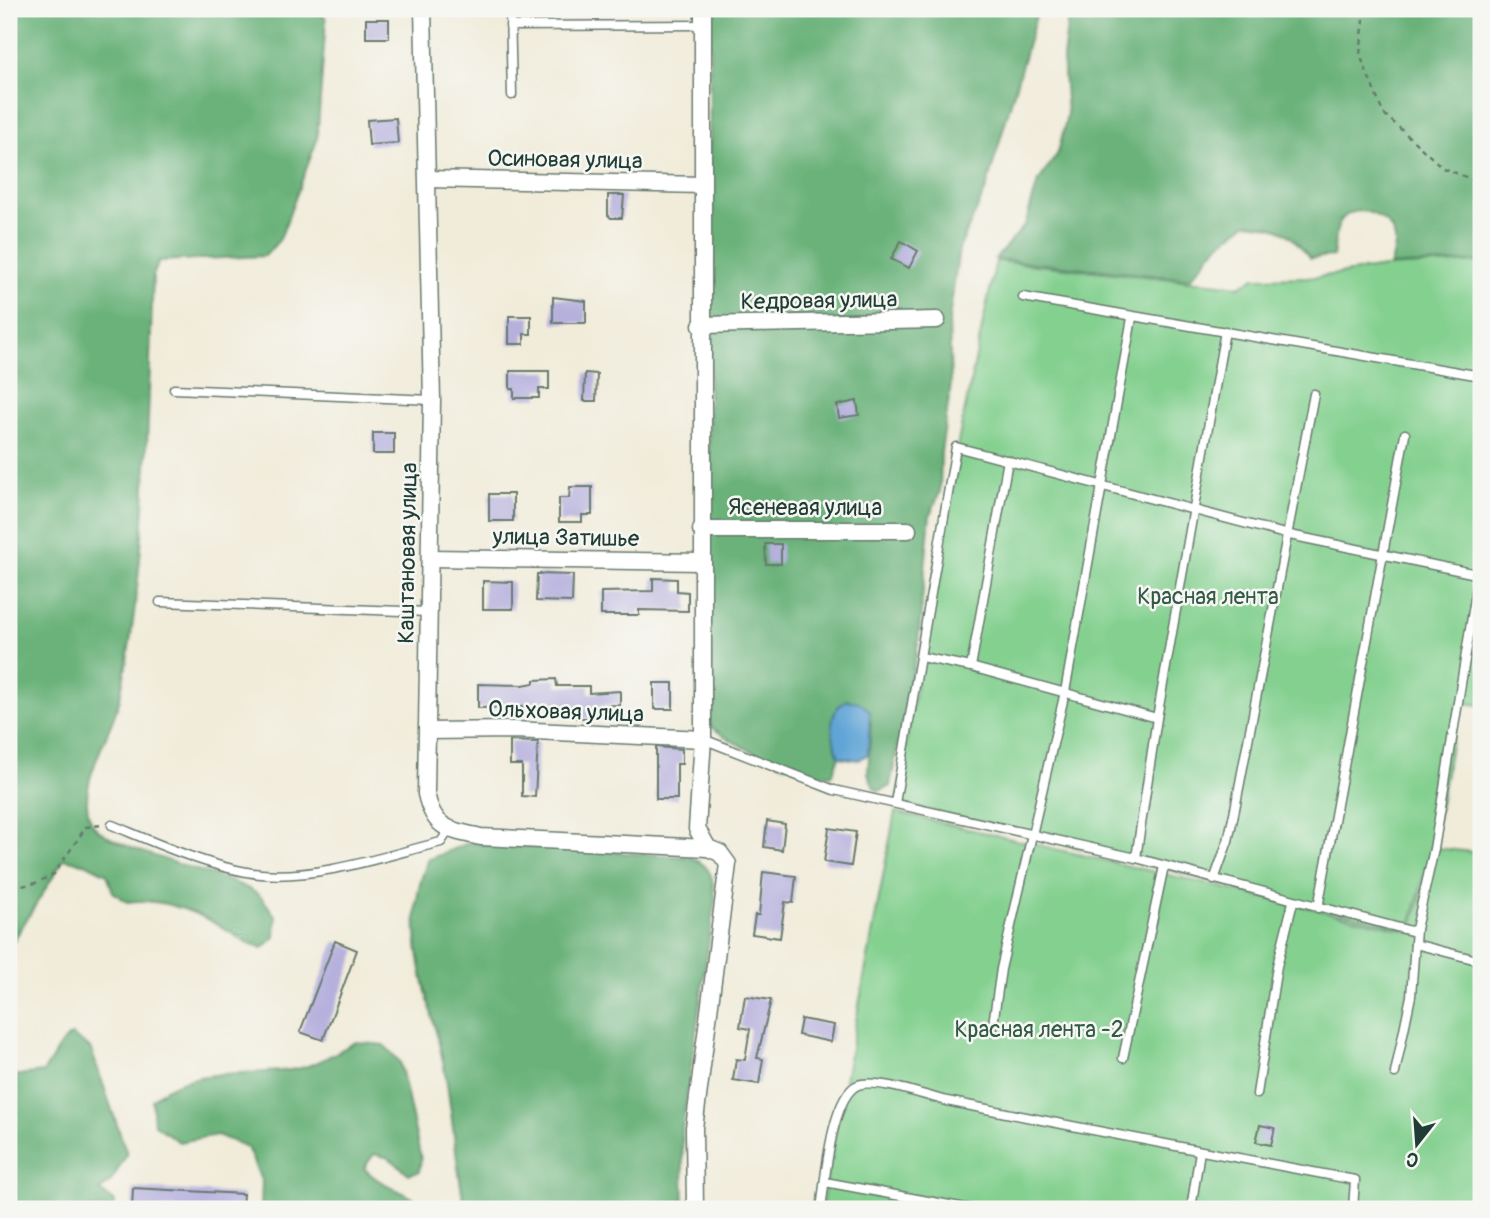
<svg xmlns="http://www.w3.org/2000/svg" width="1490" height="1218" font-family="Pangolin,sans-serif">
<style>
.green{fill:#83d08f;stroke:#518662;stroke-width:2}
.forest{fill:#6ab27a;stroke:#447857;stroke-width:2}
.water{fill:#61a5d6;stroke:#407185;stroke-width:2}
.building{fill:#b6b0dd}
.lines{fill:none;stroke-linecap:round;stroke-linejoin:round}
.lane-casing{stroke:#687a6e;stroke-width:11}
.street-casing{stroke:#687a6e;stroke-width:19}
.path{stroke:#687a6e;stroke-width:2.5;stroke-dasharray:5 5;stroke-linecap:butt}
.lane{stroke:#fff;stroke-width:8}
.street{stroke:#fff;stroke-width:16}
.labels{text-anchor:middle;stroke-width:5;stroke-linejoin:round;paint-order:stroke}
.street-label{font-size:23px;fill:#1f3d34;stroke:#f6f6f2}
.park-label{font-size:23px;fill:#335a46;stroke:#f6f6f2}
</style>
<rect width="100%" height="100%" fill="#f6f6f2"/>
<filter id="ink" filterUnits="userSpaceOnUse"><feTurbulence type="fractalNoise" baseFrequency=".0143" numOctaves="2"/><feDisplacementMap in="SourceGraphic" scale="14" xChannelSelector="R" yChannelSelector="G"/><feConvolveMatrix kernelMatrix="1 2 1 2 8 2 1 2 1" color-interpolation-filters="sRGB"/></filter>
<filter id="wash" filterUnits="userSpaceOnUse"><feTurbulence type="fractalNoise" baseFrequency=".00686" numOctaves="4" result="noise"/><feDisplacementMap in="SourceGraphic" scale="28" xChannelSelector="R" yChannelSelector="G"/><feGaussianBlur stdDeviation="1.57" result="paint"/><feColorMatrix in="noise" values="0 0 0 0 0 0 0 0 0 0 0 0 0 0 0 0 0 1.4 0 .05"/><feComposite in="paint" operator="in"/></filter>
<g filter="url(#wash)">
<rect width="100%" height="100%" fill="#f1ecda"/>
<g class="green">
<polygon points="996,261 1239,286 1255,278 1317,277 1385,267 1481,262 1481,705 1459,703 1432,847 1409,929 896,803 957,447"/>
<polygon points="895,812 1410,931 1436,848 1481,853 1481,1209 821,1209"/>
</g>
<g class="forest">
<path d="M9 9H319L326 19 317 140 280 239 265 256 159 261 153 276C147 416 149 559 120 697 113 733 73 787 92 823 107 850 223 872 256 893 264 898 270 909 276 917L275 937 263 948C242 943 230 930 211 921 185 908 155 898 127 902L113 892 107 874 87 864 64 859 9 948Z"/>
<path d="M710 9H1038L986 189 959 249 949 319 951 384 941 452 940 492 930 515 918 644 890 786 879 791 874 788 868 773 871 722 835 745 839 757 832 775C801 775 728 745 708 723Z"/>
<path d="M1069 9H1481V261L1390 266C1392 259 1395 251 1395 244 1397 221 1361 200 1343 218 1335 226 1335 245 1333 256L1310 258C1287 230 1283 227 1247 223L1218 245 1190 279 995 259 1025 225 1038 182 1058 153 1067 115 1063 58Z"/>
<path d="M468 843 690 857C711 865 713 877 715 898L682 1129 684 1209H465C456 1164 453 1118 445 1072 433 1002 396 928 429 859Z"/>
<path d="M72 1035 91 1049 127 1154 111 1181 100 1191 115 1202 114 1209H9V1083L13 1076 43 1072C53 1060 58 1042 72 1035Z"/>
<path d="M356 1042 384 1045 400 1062 421 1159 419 1172 409 1174 389 1158 374 1154 364 1168C380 1187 408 1190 427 1209H261L262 1182 247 1147 217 1135 179 1142 154 1124 152 1100C185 1065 251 1077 297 1069 317 1065 338 1051 356 1042Z"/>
</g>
<path class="water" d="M847 700 859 702 870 711 868 754 859 760 839 757C832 738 825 712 847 700Z"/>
<g id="blocks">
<g class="building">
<rect x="366" y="19" width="23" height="19"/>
<polygon points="396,118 398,143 369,145 367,120"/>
<polygon points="608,195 624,195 622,218 611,218 608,215"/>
<polygon points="901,241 918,251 909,268 891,259"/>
<polygon points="553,297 586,301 586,323 553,323"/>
<polygon points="509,316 531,316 531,334 524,334 524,344 509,344"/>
<polygon points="510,371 549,371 549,389 539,389 539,398 514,398 514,389 510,389"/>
<polygon points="585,373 597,374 596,401 584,401"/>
<polygon points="857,401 859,415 839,418 837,405"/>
<rect x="373" y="433" width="21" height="21"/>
<polygon points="570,487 592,487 592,515 582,515 582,522 559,522 559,498 569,498"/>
<rect x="489" y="494" width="24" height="27"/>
<polygon points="765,544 781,544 781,564 766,564"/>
<polygon points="537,574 573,575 572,602 536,601"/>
<polygon points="653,578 677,579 677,591 688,592 688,611 639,610 639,615 601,615 601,592 653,591"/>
<polygon points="483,581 513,582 513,609 483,609"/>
<polygon points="556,679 557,686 589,686 589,693 620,691 620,705 589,706 590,718 577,718 577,706 478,708 478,684 523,685 534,683 534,680"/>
<rect x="654" y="683" width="19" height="26"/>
<polygon points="510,741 538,742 535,797 522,796 522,765 510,765"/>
<polygon points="656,747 682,749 682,764 677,764 677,799 656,799"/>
<polygon points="767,821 785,824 782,850 764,847"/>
<polygon points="829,828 856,832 851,866 824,862"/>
<polygon points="763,872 796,876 793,903 785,902 780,938 752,934 755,915 759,915"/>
<polygon points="335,941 357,950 323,1040 300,1032"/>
<polygon points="745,996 771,1000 757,1058 763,1059 759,1084 733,1080 736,1059 745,1060 750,1029 740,1027"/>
<polygon points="801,1019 834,1025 831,1042 798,1035"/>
<polygon points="1260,1125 1275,1128 1271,1145 1256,1142"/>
<polygon points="133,1188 243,1194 242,1209 132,1209"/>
</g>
</g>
</g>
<g filter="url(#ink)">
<use href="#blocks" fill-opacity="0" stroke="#687a6e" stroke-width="2"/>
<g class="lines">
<g class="lane-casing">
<g id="lane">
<polyline points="510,9 512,95"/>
<polyline points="510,26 703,25"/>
<polyline points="1023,297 1481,376"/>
<polyline points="174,389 432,400"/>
<polyline points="160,602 429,612"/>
<polyline points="921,657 971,667 1157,718"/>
<polyline points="971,667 1008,460"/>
<polyline points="703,739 834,790 1136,858 1411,931 1416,929 1434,849 1481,562"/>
<polyline points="895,803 956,447 1285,534 1481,575"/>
<path d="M112 825C156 843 213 869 261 874 320 879 384 856 441 842L449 830"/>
<polyline points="1136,858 1157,718 1225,331"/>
<polyline points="1214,880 1228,841 1235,809 1314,394"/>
<polyline points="1318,908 1405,434"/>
<polyline points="1415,944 1481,961"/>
<polyline points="992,1031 1001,969 1065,692 1132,318"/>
<polyline points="1123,1058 1164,866"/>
<polyline points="1395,1073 1411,996 1416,929"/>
<polyline points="1257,1094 1277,966 1293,902"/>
<polyline points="825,1182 971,1209"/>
<path d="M821 1209C825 1182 831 1096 858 1085 876 1078 926 1096 947 1101 1083 1129 1219 1154 1355 1180L1353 1209"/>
<polyline points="1191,1209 1200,1151"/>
</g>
</g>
<g class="street-casing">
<g id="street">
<path d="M423 9 432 400 426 794C434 829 448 830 481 837L708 848"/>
<polyline points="428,179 702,185"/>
<polyline points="701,325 937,320"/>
<polyline points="701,530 908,530"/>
<polyline points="430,558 701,562"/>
<polyline points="428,731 514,730 703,739"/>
<polyline points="695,1209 694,1128 728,864 720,853 708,848 697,829 703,739 703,9"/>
</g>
</g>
<g class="path">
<polyline points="1365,9 1360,55 1383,113 1443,168 1481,183"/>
<polyline points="9,899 17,887 36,883 54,874 86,827 102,825"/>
</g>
<use href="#lane" class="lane"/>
<use href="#street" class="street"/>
</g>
</g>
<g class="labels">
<g class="street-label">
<text transform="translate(565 159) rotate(1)" y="8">Осиновая улица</text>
<text transform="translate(819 300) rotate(-1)" y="8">Кедровая улица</text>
<text x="805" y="515">Ясеневая улица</text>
<text transform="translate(566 537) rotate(1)" y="8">улица Затишье</text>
<text transform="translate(407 553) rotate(-89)" y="8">Каштановая улица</text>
<text transform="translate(566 711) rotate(2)" y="8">Ольховая улица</text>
</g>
<g class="park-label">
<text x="1208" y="604">Красная лента</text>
<text x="1039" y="1037">Красная лента -2</text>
</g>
</g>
<rect width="1490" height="1218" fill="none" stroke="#f6f6f2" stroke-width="35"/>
<g transform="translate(1417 1144) rotate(197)" stroke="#f6f6f2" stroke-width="5" paint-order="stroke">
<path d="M0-5L12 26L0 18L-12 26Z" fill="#1f3d34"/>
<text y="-10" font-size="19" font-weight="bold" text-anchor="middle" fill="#1f3d34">С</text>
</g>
</svg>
